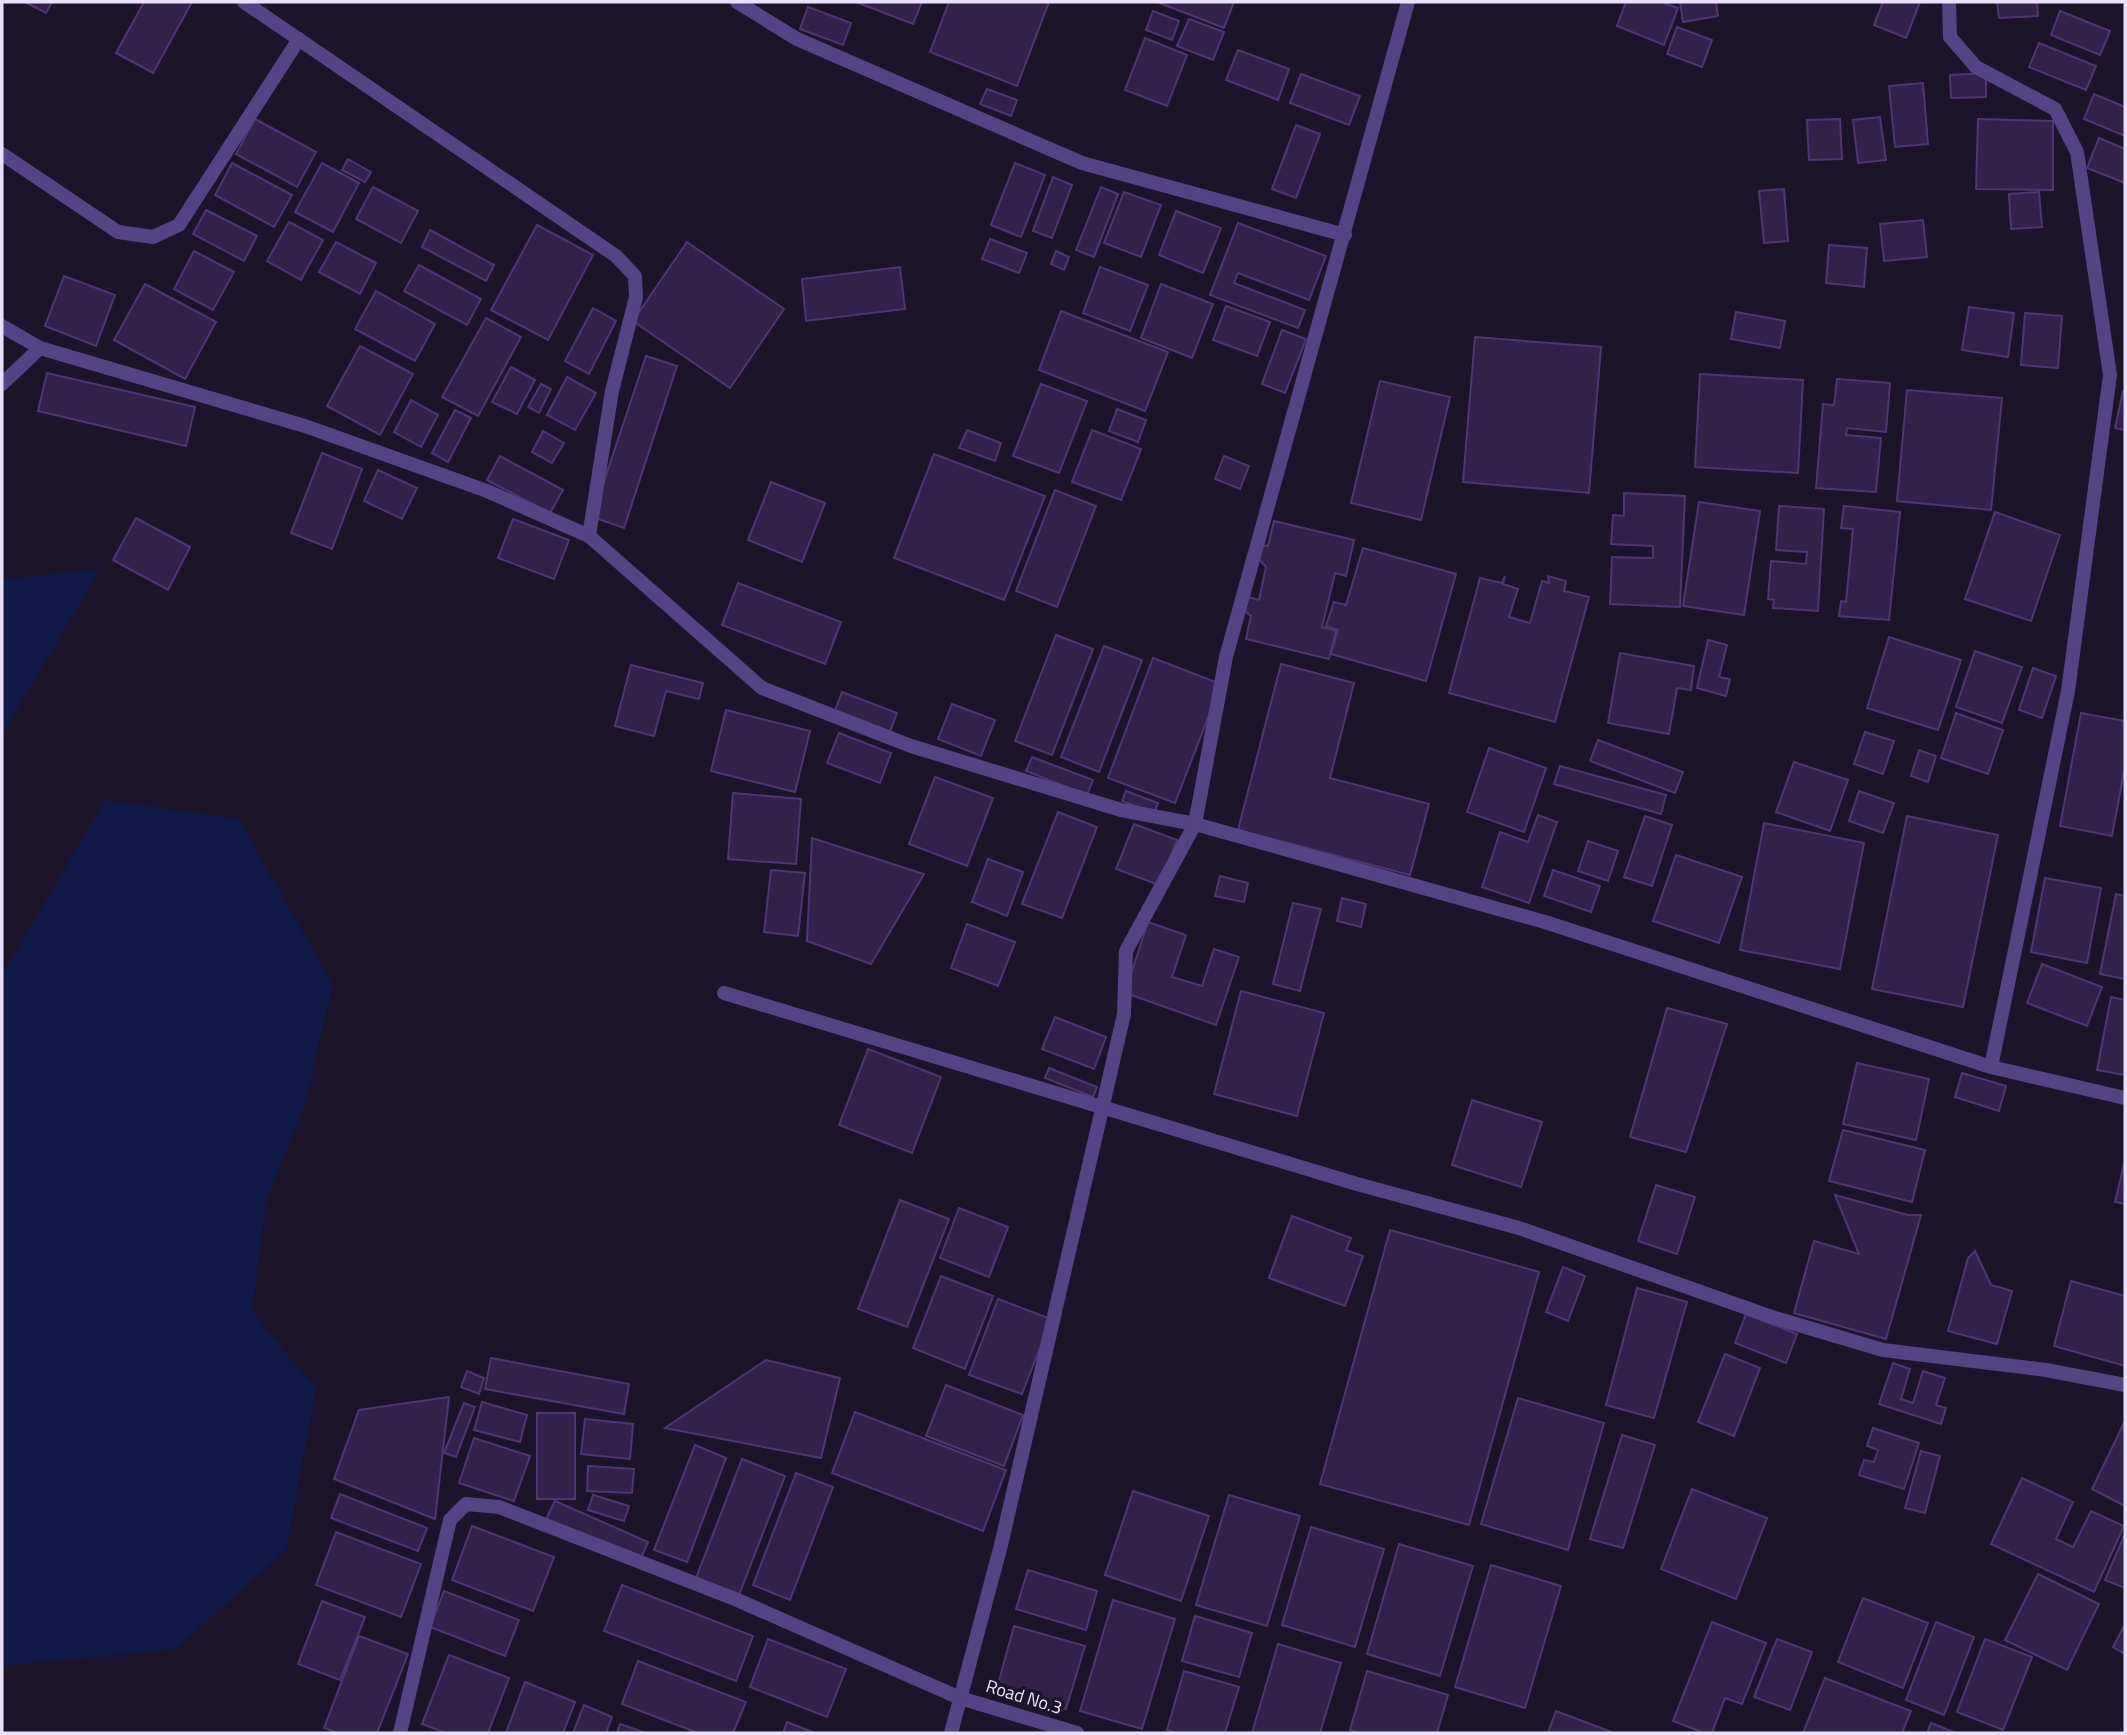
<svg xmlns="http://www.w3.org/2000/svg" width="2127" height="1735" font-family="'Titillium Web',sans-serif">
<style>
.water{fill:#111946}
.building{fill:#322249;stroke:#4f3672;stroke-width:2}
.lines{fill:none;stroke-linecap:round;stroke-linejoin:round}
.street{stroke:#544484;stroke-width:14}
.labels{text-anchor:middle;stroke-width:7;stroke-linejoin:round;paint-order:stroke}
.street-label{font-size:18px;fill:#e9e0fc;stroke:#1c142a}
</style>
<rect width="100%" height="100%" fill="#1c142a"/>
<g class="water">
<polygon points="100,569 2,735 2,579"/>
<polygon points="105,800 239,819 333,985 304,1106 266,1201 252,1311 316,1389 286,1550 176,1649 2,1666 2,975"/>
</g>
<g class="building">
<polygon points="25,2 52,2 46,13"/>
<polygon points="144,2 192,2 153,73 116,53"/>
<polygon points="856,2 922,2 913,24"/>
<polygon points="949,2 1049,2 1017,86 930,52"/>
<polygon points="1157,2 1234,2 1224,28"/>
<polygon points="1626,2 1661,2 1678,8 1664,45 1617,26"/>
<polygon points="1680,2 1716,2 1718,16 1683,22"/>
<polygon points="1883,2 1920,2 1906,38 1874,25"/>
<polygon points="1997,2 2037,2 2038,16 1999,18"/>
<polygon points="808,7 851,23 843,45 800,29"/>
<polygon points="1153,11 1179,21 1172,40 1146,30"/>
<polygon points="2060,11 2110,31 2100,55 2051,35"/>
<polygon points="1189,19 1224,32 1213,60 1177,46"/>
<polygon points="1677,27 1712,40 1702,67 1667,54"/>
<polygon points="1145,38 1187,55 1167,106 1125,90"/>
<polygon points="2039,43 2096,66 2086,90 2029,67"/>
<polygon points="1238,50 1289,69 1278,100 1226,80"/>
<polygon points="1986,73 1986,97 1951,98 1950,75"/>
<polygon points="1301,74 1360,96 1349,125 1290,103"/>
<polygon points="1923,83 1928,144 1895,147 1889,86"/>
<polygon points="987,89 1017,100 1011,116 980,104"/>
<polygon points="2094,94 2125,107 2125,136 2084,119"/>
<polygon points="1880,117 1886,160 1858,163 1853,120"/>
<polygon points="255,119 316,152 297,187 236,154"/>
<polygon points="1840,119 1842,159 1809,160 1807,120"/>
<polygon points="1978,119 2053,121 2053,190 1976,189"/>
<polygon points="1296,125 1320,134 1296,198 1272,189"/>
<polygon points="2099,138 2125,149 2125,183 2087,168"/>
<polygon points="348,159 371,172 365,182 342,170"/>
<polygon points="232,163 292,195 274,227 215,195"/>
<polygon points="322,163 359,183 333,232 295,212"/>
<polygon points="1015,163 1045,175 1021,237 991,225"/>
<polygon points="1053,177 1072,185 1052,238 1033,231"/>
<polygon points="373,187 418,211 401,243 356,219"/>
<polygon points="1101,187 1118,194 1094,257 1076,250"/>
<polygon points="1784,189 1788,241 1764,243 1759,191"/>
<polygon points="1124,192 1161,205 1141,257 1104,243"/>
<polygon points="2039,192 2042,227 2011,229 2009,194"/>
<polygon points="206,210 257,236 244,261 193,234"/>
<polygon points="1176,211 1221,228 1203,273 1159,255"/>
<polygon points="1923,220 1927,257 1884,261 1880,224"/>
<polygon points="289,222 323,240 301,280 267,261"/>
<polygon points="1238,223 1326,256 1309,300 1238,273 1234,283 1305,310 1298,328 1210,295"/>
<polygon points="537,225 593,255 548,340 491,310"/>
<polygon points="430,230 494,265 486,281 422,247"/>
<polygon points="990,239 1027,253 1019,273 982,259"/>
<polygon points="336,242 376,263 360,294 319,272"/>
<polygon points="687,242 784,309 730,388 633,321"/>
<polygon points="1829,245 1867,248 1864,287 1826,283"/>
<polygon points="194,251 234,272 213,310 174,289"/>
<polygon points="1056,251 1069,257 1064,270 1051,264"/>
<polygon points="419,265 481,299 467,325 404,291"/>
<polygon points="900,267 905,309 806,321 802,279"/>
<polygon points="1100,267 1148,285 1130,331 1083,313"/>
<polygon points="64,276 115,295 96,346 45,326"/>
<polygon points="145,284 216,322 185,379 114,340"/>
<polygon points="1161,284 1213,304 1192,358 1141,338"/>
<polygon points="376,291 435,324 415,361 355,329"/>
<polygon points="1226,306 1270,322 1257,356 1213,340"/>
<polygon points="1969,307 2014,313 2008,357 1962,350"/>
<polygon points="593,308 616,321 589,374 565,361"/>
<polygon points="1061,311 1168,352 1145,411 1039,370"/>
<polygon points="1736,312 1785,321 1780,348 1731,339"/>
<polygon points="2025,313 2062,316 2058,368 2021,365"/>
<polygon points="486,318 521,337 478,416 442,397"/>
<polygon points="1282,330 1306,339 1285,393 1262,384"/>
<polygon points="1475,337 1601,347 1589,493 1463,482"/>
<polygon points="360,346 413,374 380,435 327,406"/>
<polygon points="646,356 677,366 624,528 592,517"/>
<polygon points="511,367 535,380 517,414 492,402"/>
<polygon points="47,373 195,407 186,446 38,411"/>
<polygon points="1700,374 1803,380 1798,473 1695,467"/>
<polygon points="567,377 596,393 575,430 547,415"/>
<polygon points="1837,379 1890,383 1886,432 1847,428 1846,435 1881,438 1876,492 1816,488 1823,404 1834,405"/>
<polygon points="1380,381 1450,397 1421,520 1351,503"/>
<polygon points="541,384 551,389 539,413 528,407"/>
<polygon points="1041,384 1087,401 1059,473 1013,456"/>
<polygon points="1907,390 2002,398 1991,510 1897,501"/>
<polygon points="2123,391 2125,391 2125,430 2115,428"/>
<polygon points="411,400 438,415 421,447 394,432"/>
<polygon points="1117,409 1146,420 1138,442 1109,431"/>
<polygon points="455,410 471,418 448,462 432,453"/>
<polygon points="967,430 1001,443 995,461 959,448"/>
<polygon points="1092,430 1141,449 1121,500 1072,482"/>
<polygon points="543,431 564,443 552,463 532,452"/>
<polygon points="322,453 362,469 332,549 291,533"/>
<polygon points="934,454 1045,496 1004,600 894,558"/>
<polygon points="500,456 563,490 550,513 487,480"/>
<polygon points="1224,456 1249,466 1240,489 1215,479"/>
<polygon points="378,470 417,488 402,519 364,501"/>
<polygon points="771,482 825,503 802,562 748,540"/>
<polygon points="1055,490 1096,506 1057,607 1016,591"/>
<polygon points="1624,493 1685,496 1680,607 1610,604 1612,557 1653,558 1653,546 1611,544 1613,515 1624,516"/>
<polygon points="1699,502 1760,511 1744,615 1683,606"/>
<polygon points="1779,506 1824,509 1818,611 1773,608 1774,600 1768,599 1771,561 1806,564 1807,552 1776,550"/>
<polygon points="1844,506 1900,512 1889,620 1839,616 1841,601 1846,602 1853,529 1841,528"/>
<polygon points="1995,512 2060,535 2031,621 1965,599"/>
<polygon points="136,518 190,547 168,590 113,560"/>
<polygon points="513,519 569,540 554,579 498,558"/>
<polygon points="1274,521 1354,540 1346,576 1335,573 1322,627 1336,631 1329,659 1246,639 1251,616 1242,609 1245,596 1259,600 1266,567 1256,556 1262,545 1268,546"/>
<polygon points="1363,548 1456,574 1426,681 1331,654 1338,630 1326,626 1334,602 1346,605"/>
<polygon points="1505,576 1503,584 1518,589 1509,617 1530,623 1542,581 1549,583 1548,576 1566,581 1564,591 1589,597 1555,722 1449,693 1480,578 1502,583"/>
<polygon points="738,583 841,622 825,664 722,625"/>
<polygon points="1056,635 1093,649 1052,755 1015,741"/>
<polygon points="1889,637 1961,660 1938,730 1867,708"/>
<polygon points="1708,640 1727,645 1719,677 1730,679 1726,696 1697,688"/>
<polygon points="1104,646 1142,660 1099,772 1061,757"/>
<polygon points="1975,651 2022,667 2002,723 1956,707"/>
<polygon points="1620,653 1694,666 1691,690 1677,688 1669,734 1608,723"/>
<polygon points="1153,658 1221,684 1175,803 1108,778"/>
<polygon points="1281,664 1354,683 1330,778 1429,804 1410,875 1238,830"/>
<polygon points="631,665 703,683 699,699 666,691 654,736 615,726"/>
<polygon points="2033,668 2056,676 2042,718 2019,710"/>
<polygon points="842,692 897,713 889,734 834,713"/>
<polygon points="952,704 995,720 981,756 938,739"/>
<polygon points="726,710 810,731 795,792 711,771"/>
<polygon points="1956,713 2003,730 1988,774 1941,758"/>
<polygon points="2081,713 2125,721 2125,766 2112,836 2060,826"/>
<polygon points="1865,732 1894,741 1883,774 1854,764"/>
<polygon points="839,733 891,753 880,783 827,763"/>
<polygon points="1598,740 1683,772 1675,793 1590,761"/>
<polygon points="1489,748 1546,768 1524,832 1467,812"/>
<polygon points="1919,750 1936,756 1928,782 1911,776"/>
<polygon points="1032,757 1093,780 1087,795 1026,771"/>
<polygon points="1794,762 1848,780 1830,831 1776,812"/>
<polygon points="1560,766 1666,795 1661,814 1554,784"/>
<polygon points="935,777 993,798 967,866 909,844"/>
<polygon points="1126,791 1158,803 1154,813 1122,801"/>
<polygon points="1859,791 1894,803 1883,833 1849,821"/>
<polygon points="733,793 801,799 796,864 728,859"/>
<polygon points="1058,812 1097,827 1062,918 1022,904"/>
<polygon points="1538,815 1557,822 1529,903 1482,887 1500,832 1528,842"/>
<polygon points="1645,816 1672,825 1652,886 1624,877"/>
<polygon points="1907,816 1998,835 1963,1007 1872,989"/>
<polygon points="1764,823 1864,843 1840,969 1740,950"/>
<polygon points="1134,824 1177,840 1159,885 1116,869"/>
<polygon points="812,838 924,874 871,964 807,941"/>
<polygon points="1588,841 1618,851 1608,881 1578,871"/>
<polygon points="1676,855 1742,877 1719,943 1653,921"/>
<polygon points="988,859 1023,872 1007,916 972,902"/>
<polygon points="771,870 805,873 798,936 764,932"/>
<polygon points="1553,870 1600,886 1591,912 1544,896"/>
<polygon points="1220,876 1248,883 1244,902 1215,896"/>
<polygon points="2045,878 2101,888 2087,963 2031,952"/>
<polygon points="2116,894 2125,896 2125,979 2100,974"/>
<polygon points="1342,898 1366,904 1361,927 1337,921"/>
<polygon points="1293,903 1321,909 1300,991 1273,984"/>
<polygon points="1148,922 1186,935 1172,977 1202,986 1214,949 1239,957 1216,1025 1125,993"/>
<polygon points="967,924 1015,942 998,986 951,968"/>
<polygon points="2042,964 2102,987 2087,1026 2027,1003"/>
<polygon points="1241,991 1324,1013 1297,1116 1214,1094"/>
<polygon points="2111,997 2125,1000 2125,1075 2097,1070"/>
<polygon points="1667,1008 1727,1024 1686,1152 1630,1137"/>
<polygon points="1055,1017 1106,1037 1094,1069 1042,1049"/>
<polygon points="868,1049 941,1077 912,1153 839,1125"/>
<polygon points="1857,1063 1929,1079 1916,1140 1843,1124"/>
<polygon points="1049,1068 1097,1087 1093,1097 1045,1078"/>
<polygon points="1962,1073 2006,1086 1999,1111 1955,1097"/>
<polygon points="1472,1100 1542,1122 1521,1187 1452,1165"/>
<polygon points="1843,1130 1925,1150 1912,1202 1829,1181"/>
<polygon points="2125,1160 2125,1204 2115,1202"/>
<polygon points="1656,1185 1695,1197 1677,1254 1638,1241"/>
<polygon points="1835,1195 1908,1215 1921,1215 1886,1339 1794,1313 1814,1241 1859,1254"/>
<polygon points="900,1200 949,1219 907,1327 858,1309"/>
<polygon points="959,1208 1008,1227 989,1277 940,1258"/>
<polygon points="1292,1216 1351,1238 1346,1250 1363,1256 1345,1306 1269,1278"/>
<polygon points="1390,1230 1539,1272 1469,1525 1320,1484"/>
<polygon points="1975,1251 1991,1285 2012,1291 1997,1344 1948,1331 1968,1258"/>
<polygon points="1563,1267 1585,1276 1568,1321 1546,1312"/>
<polygon points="941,1276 993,1296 965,1369 913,1348"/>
<polygon points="2071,1281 2125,1296 2125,1366 2054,1346"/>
<polygon points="1637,1288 1687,1302 1654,1418 1606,1405"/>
<polygon points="998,1299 1051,1319 1022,1394 969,1375"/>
<polygon points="1746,1314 1797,1334 1786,1363 1735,1343"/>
<polygon points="1725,1354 1760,1368 1734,1436 1698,1422"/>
<polygon points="491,1358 629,1384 624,1414 485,1389"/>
<polygon points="766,1360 840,1378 821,1458 665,1428"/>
<polygon points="1893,1363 1910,1369 1901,1399 1913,1403 1923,1371 1945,1378 1936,1405 1946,1408 1941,1424 1879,1404"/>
<polygon points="467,1371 484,1378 479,1394 461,1387"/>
<polygon points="946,1385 1023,1415 1004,1466 926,1436"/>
<polygon points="449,1397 435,1519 334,1479 359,1410"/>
<polygon points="1518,1398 1604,1423 1568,1550 1481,1524"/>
<polygon points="482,1402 527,1415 520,1442 474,1430"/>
<polygon points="464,1403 475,1407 456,1457 444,1453"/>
<polygon points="855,1412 1006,1470 983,1531 832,1473"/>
<rect x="537" y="1413" width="38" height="86"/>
<polygon points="585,1419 633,1424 630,1459 581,1454"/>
<polygon points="2125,1421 2125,1506 2092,1489"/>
<polygon points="1873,1428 1919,1443 1904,1489 1859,1475 1864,1460 1874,1462 1878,1450 1867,1446"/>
<polygon points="1622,1435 1655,1445 1623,1548 1590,1539"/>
<polygon points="474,1438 530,1456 514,1501 459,1483"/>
<polygon points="695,1445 726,1458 687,1562 654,1550"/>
<polygon points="1921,1451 1940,1456 1925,1513 1905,1508"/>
<polygon points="742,1459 785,1476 739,1595 696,1578"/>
<polygon points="588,1466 634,1469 632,1493 587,1491"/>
<polygon points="796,1473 833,1487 790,1600 753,1585"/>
<polygon points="2022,1478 2073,1502 2056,1539 2073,1547 2091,1511 2124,1526 2094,1592 1991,1544"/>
<polygon points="1692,1489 1767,1518 1736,1599 1661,1569"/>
<polygon points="1133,1491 1209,1516 1181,1601 1105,1575"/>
<polygon points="340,1494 427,1528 418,1551 331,1518"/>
<polygon points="593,1495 629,1506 624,1521 588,1510"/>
<polygon points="1229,1495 1300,1516 1267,1626 1196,1605"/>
<polygon points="555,1501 648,1542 640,1561 546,1519"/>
<polygon points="472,1526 554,1557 533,1611 452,1580"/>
<polygon points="1311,1527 1384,1549 1355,1647 1282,1625"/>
<polygon points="336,1532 421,1564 401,1617 316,1585"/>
<polygon points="2125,1534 2125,1588 2105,1580"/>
<polygon points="1399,1544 1473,1566 1440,1676 1367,1654"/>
<polygon points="1491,1565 1561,1586 1525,1708 1455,1687"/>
<polygon points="1028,1570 1097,1591 1086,1630 1016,1609"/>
<polygon points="2038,1574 2099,1604 2067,1670 2005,1640"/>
<polygon points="622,1585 753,1636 736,1681 604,1631"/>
<polygon points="444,1591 519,1620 505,1656 430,1627"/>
<polygon points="1863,1598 1928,1623 1903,1688 1838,1662"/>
<polygon points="1113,1600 1175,1619 1142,1729 1080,1711"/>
<polygon points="322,1601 365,1617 340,1680 298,1664"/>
<polygon points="1195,1616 1252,1633 1239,1677 1182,1661"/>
<polygon points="1712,1622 1766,1643 1742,1704 1725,1698 1712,1733 1704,1733 1673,1721"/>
<polygon points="1936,1622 1974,1637 1944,1715 1906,1700"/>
<polygon points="1014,1626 1085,1646 1066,1709 997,1688"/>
<polygon points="2124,1626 2125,1626 2125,1654 2113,1647"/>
<polygon points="359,1636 408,1654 377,1733 338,1733 324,1728"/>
<polygon points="768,1639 846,1669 827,1717 750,1687"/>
<polygon points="1777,1639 1812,1652 1790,1710 1754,1697"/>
<polygon points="1985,1639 2032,1657 2003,1730 1957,1712"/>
<polygon points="1278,1644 1341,1663 1320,1733 1252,1733"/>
<polygon points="449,1655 509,1678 488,1733 446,1733 422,1724"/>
<polygon points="638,1661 746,1702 733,1733 698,1733 622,1704"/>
<polygon points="1184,1671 1239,1687 1225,1733 1177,1733 1167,1730"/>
<polygon points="1367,1671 1448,1695 1437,1733 1359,1733 1350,1730"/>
<polygon points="1825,1678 1911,1711 1902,1733 1803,1733"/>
<polygon points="525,1682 575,1702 563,1733 506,1733"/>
<polygon points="584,1705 612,1717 606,1733 573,1733"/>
<polygon points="1556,1711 1614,1733 1548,1733"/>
<polygon points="787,1722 815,1733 783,1733"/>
<polygon points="1931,1723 1956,1733 1927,1733"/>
<polygon points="620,1724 646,1733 617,1733"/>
</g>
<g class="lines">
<g class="street">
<polyline points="737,2 797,39 1082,163 1345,235"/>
<polyline points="1949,2 1950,37 1976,67 2055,109 2077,152 2110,375 2068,691 1991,1067"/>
<polyline points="2,154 118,232 153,237 179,225 299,39"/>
<polyline points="2,326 40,348"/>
<polyline points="2,384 40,348 305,426 487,491 589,536 612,391 636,297 635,276 616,256 244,2"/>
<polyline points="589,536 762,688 911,746 1121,810 1195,824 1545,922 1991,1067 2125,1098"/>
<polyline points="724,993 1357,1184 1519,1228 1775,1318 1883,1350 2046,1370 2125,1385"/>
<polyline points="400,1733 450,1520 466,1504 499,1507 735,1599 960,1698 1077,1733"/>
<polyline points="951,1733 1001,1545 1124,1014 1126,951 1195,824 1226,657 1408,2"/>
</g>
</g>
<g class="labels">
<g class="street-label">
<text transform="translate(1024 1697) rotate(17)" y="6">Road No.3</text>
</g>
</g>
<rect width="2127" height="1735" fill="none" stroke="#e9e0fc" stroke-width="7"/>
</svg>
